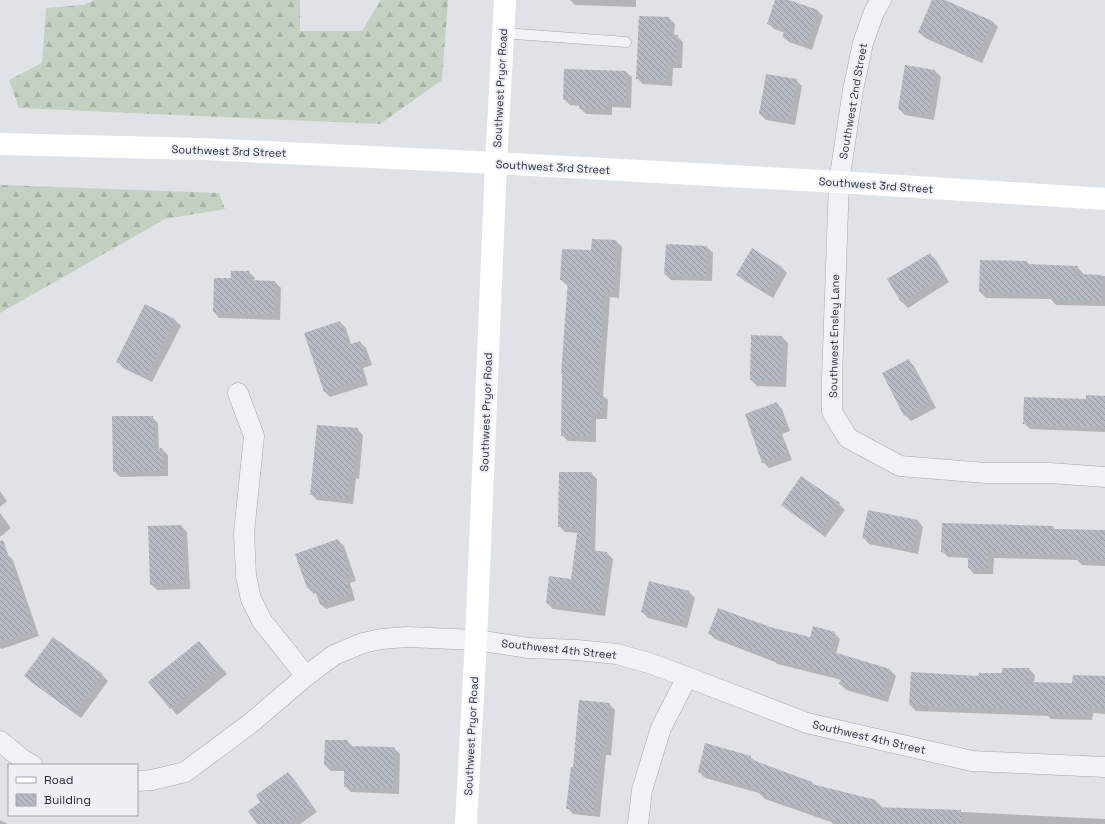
<svg xmlns="http://www.w3.org/2000/svg" width="1105" height="824" font-family="'Space Grotesk',sans-serif">
<style>
.forest{fill:url(#forest-firs)}
.shadow{fill:#0003}
.building{fill:url(#building-back-hatch)}
.lines{fill:none;stroke-linecap:round;stroke-linejoin:round}
.lane-casing{stroke:#a5a9b1;stroke-width:11}
.street-casing{stroke:#a5a9b1;stroke-width:21}
.lane{stroke:#f1f2f6;stroke-width:10}
.street{stroke:#f1f2f6;stroke-width:20}
.secondary{stroke:#fff;stroke-width:22}
.labels{text-anchor:middle;stroke-width:4;stroke-linejoin:round;paint-order:stroke}
.street-label{font-size:11px;fill:#292f3d;stroke:#eef0f5}
</style>
<defs>
<pattern id="forest-firs" width="22" height="20" patternUnits="userSpaceOnUse"><rect width="22" height="20" fill="#c4d0c1"/><path d="M5 1l3.5 6h-7zM16 11l3.5 6h-7z" fill="#a8b3a7"/></pattern>
<pattern id="building-back-hatch" width="6" height="6" patternUnits="userSpaceOnUse"><rect width="6" height="6" fill="#b6bbc3"/><path d="M-1 5l2 2M0 0l6 6M5-1l2 2" fill="none" stroke="#9498a0"/></pattern>
</defs>
<rect width="100%" height="100%" fill="#dfe2e7"/>
<g class="forest">
<polygon points="94,0 300,0 300,31 362,31 381,0 448,0 442,80 380,124 19,108 9,80 42,63 46,8 83,5"/>
<polygon points="2,185 219,193 225,209 165,219 0,313 0,186"/>
</g>
<g class="shadow">
<polygon points="570,0 636,0 636,7 575,5"/>
<polygon points="776,0 786,0 818,11 823,16 812,50 789,42 783,37 785,33 774,29 768,23"/>
<polygon points="933,0 943,0 992,21 998,27 982,63 925,38 919,32"/>
<polygon points="639,17 669,18 675,24 674,36 677,36 683,42 682,68 673,68 672,86 643,84 637,78"/>
<polygon points="565,70 626,72 632,77 631,108 612,107 612,115 586,114 580,108 580,106 570,105 564,99"/>
<polygon points="935,71 941,77 934,120 905,115 899,109"/>
<polygon points="796,80 802,86 795,125 766,120 760,114"/>
<polygon points="616,241 622,247 619,298 610,297 603,396 608,400 607,419 596,419 596,442 568,441 562,435 563,376 562,374 568,286 561,280 592,251"/>
<polygon points="707,247 713,253 712,281 671,280 665,274"/>
<polygon points="930,254 936,260 949,282 908,308 902,302 888,280"/>
<polygon points="981,261 1027,262 1030,265 1077,267 1083,273 1083,275 1105,276 1105,306 1056,305 1051,299 986,298 980,292"/>
<polygon points="781,267 787,273 773,298 743,280 737,274"/>
<polygon points="249,272 255,278 254,281 275,282 281,288 280,320 219,318 214,312 232,279"/>
<polygon points="146,305 175,320 181,326 152,382 123,368 118,362"/>
<polygon points="340,322 346,328 351,345 360,342 366,348 372,365 363,368 368,385 330,397 324,391"/>
<polygon points="752,336 782,337 788,343 786,387 757,386 751,380"/>
<polygon points="908,360 914,366 936,408 911,421 905,415"/>
<polygon points="1105,397 1105,432 1030,429 1024,423 1087,400"/>
<polygon points="776,403 782,409 790,431 782,434 792,460 769,468 763,462"/>
<polygon points="152,417 158,423 159,449 162,449 168,455 168,476 120,477 114,471"/>
<polygon points="357,429 363,435 359,479 356,478 353,504 317,500 311,494"/>
<polygon points="591,473 597,479 595,552 607,553 613,559 605,616 553,609 547,603 571,580 578,533 565,532 559,526"/>
<polygon points="0,491 7,501 0,507"/>
<polygon points="839,504 845,510 825,537 788,510 782,505"/>
<polygon points="0,513 11,528 0,537"/>
<polygon points="918,521 923,527 918,554 869,544 864,538"/>
<polygon points="181,526 187,532 190,589 157,590 151,584"/>
<polygon points="1053,527 1056,530 1105,531 1105,566 1082,565 1077,560 994,558 993,574 974,574 969,568 969,558 948,557 942,551"/>
<polygon points="338,540 344,546 356,581 350,583 355,600 326,609 320,604 317,593 314,594 308,588 297,554"/>
<polygon points="7,554 13,560 39,636 2,649 0,648 0,557"/>
<polygon points="650,582 689,592 695,598 687,628 648,618 642,612"/>
<polygon points="769,628 811,639 834,633 840,639 836,654 890,670 896,676 888,702 846,690 840,684 842,680 777,664 775,662 715,639 709,633"/>
<polygon points="199,642 227,674 177,715 149,682"/>
<polygon points="1029,669 1035,675 1034,683 1073,684 1105,677 1105,714 1093,713 1092,720 1051,719 1048,716 916,711 910,705 979,677"/>
<polygon points="102,675 108,681 81,718 31,682 25,676"/>
<polygon points="609,704 615,710 611,755 606,755 600,817 573,814 568,808 574,768"/>
<polygon points="347,741 353,747 394,748 400,754 399,794 351,792 345,786 345,771 331,771 325,765"/>
<polygon points="750,757 756,762 812,782 815,786 876,801 882,807 881,808 1105,819 1105,824 833,824 831,822 765,799 759,793 705,778 699,772"/>
<polygon points="288,774 294,779 317,812 300,824 259,824 261,802"/>
<polygon points="0,820 8,824 0,824"/>
</g>
<g class="building">
<polygon points="775,0 789,0 818,10 807,45 782,37 785,30 767,24"/>
<polygon points="932,0 945,0 992,21 976,57 918,32"/>
<polygon points="639,16 669,17 669,34 678,35 676,63 667,62 666,80 636,79"/>
<polygon points="905,65 935,70 928,114 898,109"/>
<polygon points="564,69 626,71 626,102 606,101 606,109 579,109 580,100 563,100"/>
<polygon points="766,74 797,79 789,120 759,114"/>
<polygon points="592,239 616,240 614,292 604,292 597,393 602,394 602,414 591,414 590,436 561,436 562,374 561,374 568,280 560,280 562,249 591,250"/>
<polygon points="666,244 707,246 706,276 664,274"/>
<polygon points="752,248 782,267 766,292 736,275"/>
<polygon points="930,253 944,276 901,302 887,279"/>
<polygon points="980,260 1027,261 1027,264 1078,266 1077,274 1102,275 1101,301 1049,299 1049,294 979,292"/>
<polygon points="231,271 249,271 249,280 275,281 274,314 213,312 214,278 231,278"/>
<polygon points="145,304 175,319 146,377 116,362"/>
<polygon points="340,321 348,345 360,341 366,360 358,362 363,379 324,392 304,333"/>
<polygon points="751,335 782,336 781,382 750,380"/>
<polygon points="909,359 931,401 904,416 882,373"/>
<polygon points="1086,395 1105,396 1105,427 1023,424 1024,397 1086,399"/>
<polygon points="777,402 785,425 777,428 787,454 762,463 745,414"/>
<polygon points="112,416 153,416 154,449 162,448 163,471 113,472"/>
<polygon points="317,425 358,428 354,473 350,473 347,498 310,495"/>
<polygon points="559,472 592,472 590,550 607,552 599,611 546,603 549,576 571,579 578,527 558,527"/>
<polygon points="801,476 840,503 819,532 781,505"/>
<polygon points="868,510 918,520 912,549 862,538"/>
<polygon points="942,523 1053,526 1053,529 1105,530 1105,560 1075,560 1075,555 988,553 988,569 968,568 968,553 941,552"/>
<polygon points="182,525 184,584 150,585 148,526"/>
<polygon points="338,539 350,575 344,577 350,594 320,604 313,586 307,588 295,554"/>
<polygon points="3,540 34,631 0,642 0,541"/>
<polygon points="649,581 689,591 681,622 641,612"/>
<polygon points="718,608 770,627 810,637 813,626 835,632 830,651 890,669 882,697 839,684 842,676 770,659 771,657 708,634"/>
<polygon points="53,637 103,674 74,713 24,676"/>
<polygon points="199,641 221,668 170,709 148,682"/>
<polygon points="1002,668 1029,668 1029,682 1072,683 1073,675 1105,676 1105,708 1087,708 1087,715 1044,713 1044,710 909,705 911,672 978,676 979,673 1002,673"/>
<polygon points="579,700 610,703 605,750 601,749 594,812 566,809 571,767 573,767"/>
<polygon points="325,740 348,740 348,746 394,747 393,788 344,787 344,766 324,765"/>
<polygon points="705,743 751,756 750,759 812,782 812,784 876,800 875,807 961,810 961,824 848,824 826,818 827,817 758,793 760,789 698,772"/>
<polygon points="288,772 312,806 287,824 257,824 248,811 260,802 256,795"/>
</g>
<g class="lines">
<g class="lane-casing">
<polyline id="lane" points="503,33 626,42"/>
</g>
<g class="street-casing">
<g id="street">
<polyline points="881,0 874,12 863,43 853,90 839,182 832,378 832,412 848,438 900,466 986,473 1050,473 1105,477"/>
<polyline points="238,393 254,436 244,533 246,576 251,599 262,621 306,676"/>
<polyline points="0,741 23,760 32,765"/>
<polyline points="137,781 152,780 185,772 251,723 306,676 334,655 363,643 381,639 408,637 476,640 529,648 577,650 617,654 649,663 687,677 807,723 972,761 1105,767"/>
<polyline points="638,824 642,790 661,728 687,677"/>
</g>
</g>
<use href="#lane" class="lane"/>
<use href="#street" class="street"/>
<g class="secondary">
<polyline points="0,144 202,149 456,161 839,182 1105,199"/>
<polyline points="466,824 476,640 496,163 505,0"/>
</g>
</g>
<g class="labels">
<g class="street-label">
<text transform="translate(500 88) rotate(-87)" y="4">Southwest Pryor Road</text>
<text transform="translate(853 101) rotate(-80)" y="4">Southwest 2nd Street</text>
<text transform="translate(229 151) rotate(2)" y="4">Southwest 3rd Street</text>
<text transform="translate(553 167) rotate(3)" y="4">Southwest 3rd Street</text>
<text transform="translate(876 185) rotate(4)" y="4">Southwest 3rd Street</text>
<text transform="translate(834 336) rotate(-89)" y="4">Southwest Ensley Lane</text>
<text transform="translate(486 412) rotate(-88)" y="4">Southwest Pryor Road</text>
<text transform="translate(559 649) rotate(6)" y="4">Southwest 4th Street</text>
<text transform="translate(471 736) rotate(-87)" y="4">Southwest Pryor Road</text>
<text transform="translate(869 737) rotate(13)" y="4">Southwest 4th Street</text>
</g>
</g>
<rect x="8" y="764" width="130" height="52" fill="#eef0f5" stroke="#9fa3ab"/>
<rect x="16" y="777" width="20" height="6" fill="#ffffff" stroke="#9fa3ab"/>
<text x="44" y="784" font-size="12" fill="#292f3d">Road</text>
<rect x="16" y="794" width="20" height="12" fill="url(#building-back-hatch)" stroke="#9fa3ab"/>
<text x="44" y="804" font-size="12" fill="#292f3d">Building</text>
</svg>
